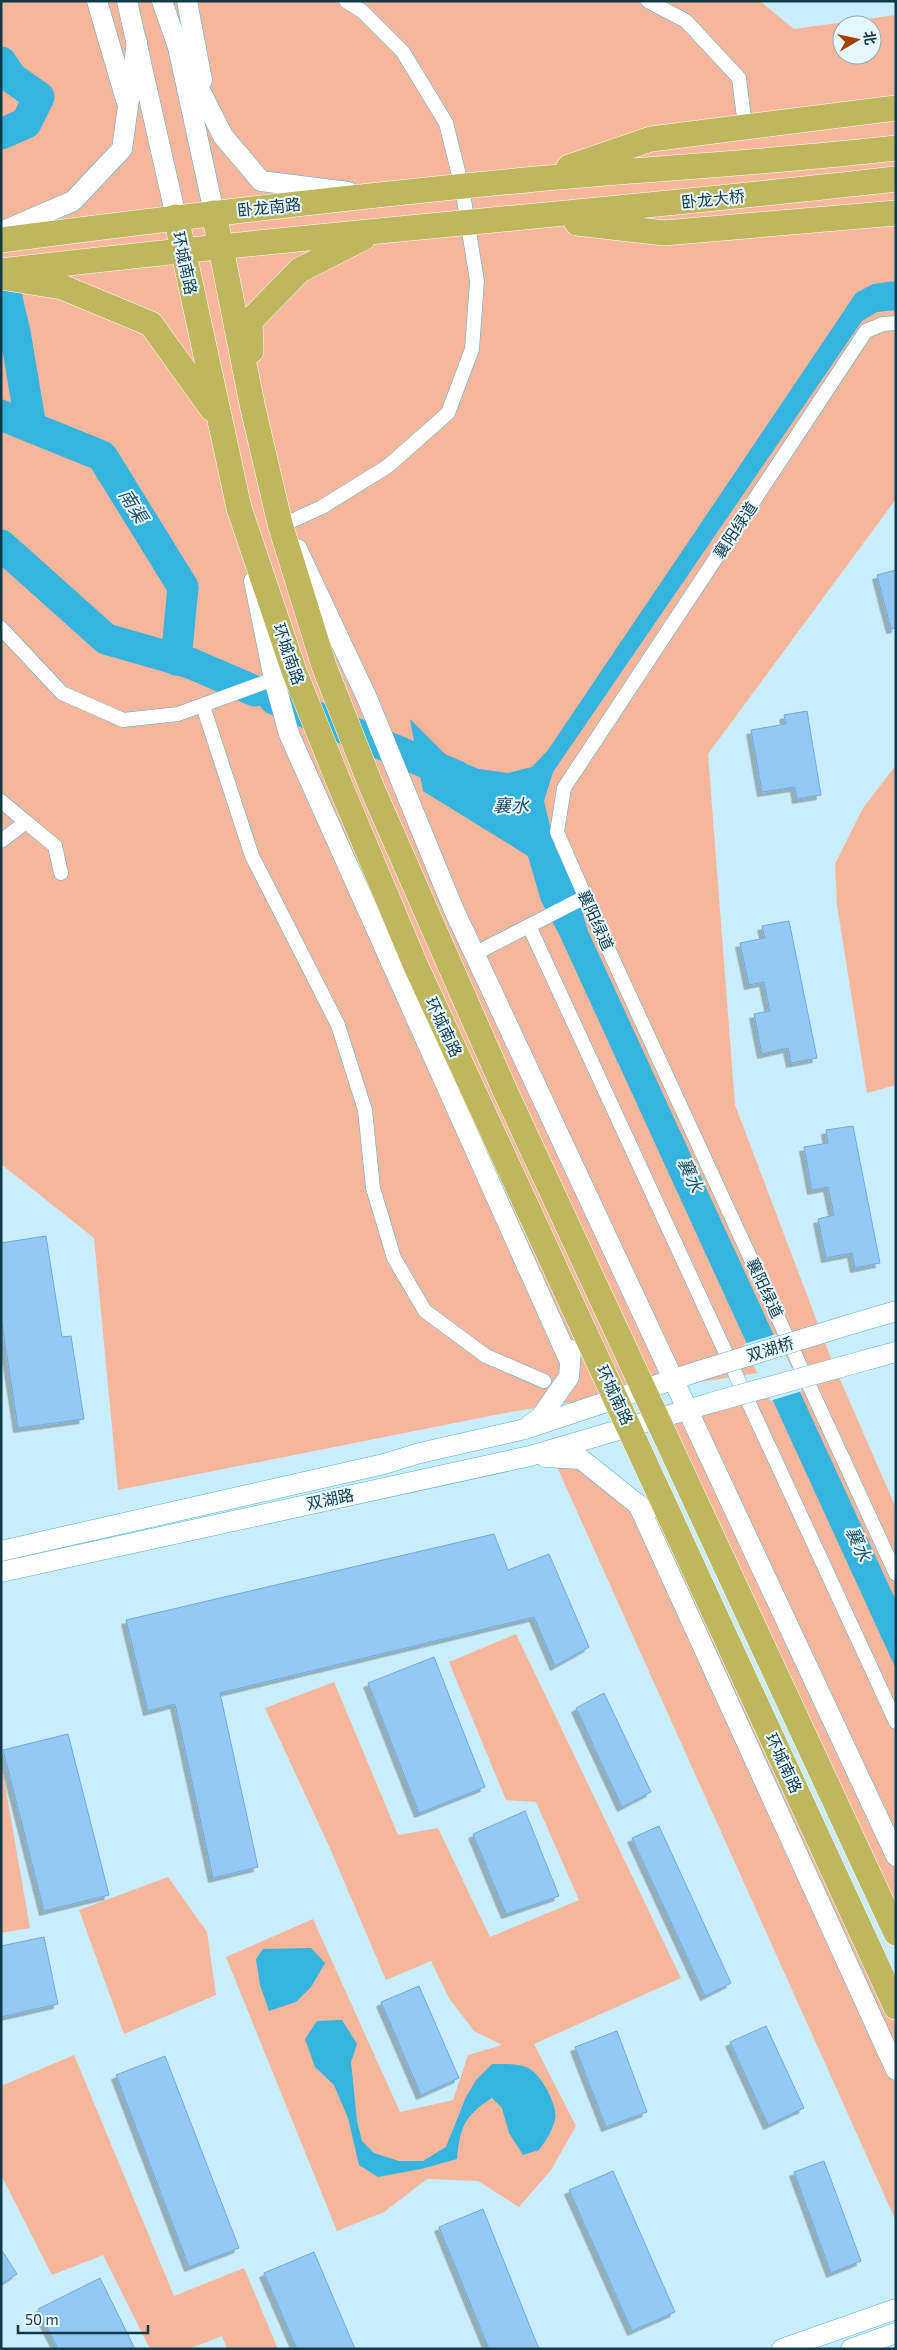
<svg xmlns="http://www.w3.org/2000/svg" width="897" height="2350" font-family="'Exo 2','Noto Sans SC',sans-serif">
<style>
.green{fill:#f6b69b;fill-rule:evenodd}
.water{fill:#34b4de}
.pier{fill:#caedfb}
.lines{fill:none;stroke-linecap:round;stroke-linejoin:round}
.river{stroke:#34b4de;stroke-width:31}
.building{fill:#95c9f4;stroke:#6babe0;filter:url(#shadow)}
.street-casing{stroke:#50b0d2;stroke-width:15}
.secondary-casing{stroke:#50b0d2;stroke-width:21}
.highway-casing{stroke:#fff;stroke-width:26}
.street{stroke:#fff;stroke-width:14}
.secondary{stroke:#fff;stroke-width:20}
.highway{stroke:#beb75d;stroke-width:25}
.secondary-bridge-casing{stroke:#50b0d2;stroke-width:21;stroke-linecap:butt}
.secondary-bridge{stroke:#fff;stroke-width:20}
.labels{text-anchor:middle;stroke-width:4;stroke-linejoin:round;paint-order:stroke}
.street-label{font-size:16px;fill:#113a48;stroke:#e6f7fe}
.water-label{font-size:18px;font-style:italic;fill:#1b4e60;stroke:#e6f7fe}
</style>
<defs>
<filter id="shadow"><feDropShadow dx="-4.5" dy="4.5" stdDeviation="0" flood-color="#0004"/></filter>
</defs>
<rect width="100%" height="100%" fill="#caedfb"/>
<g class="green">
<path d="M1 1H760L794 29 896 15V499L708 754 735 1105 832 1361 896 1508V1933L657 1419 827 1362 510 1412 118 1490 94 1238 1 1164ZM842 25H872V55H842Z"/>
<polygon points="896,765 896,1085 867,1093 837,905 835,864 863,808"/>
<polygon points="553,1458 581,1459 681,1539 896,2007 896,2221"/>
<polygon points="516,1634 681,1978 534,2044 576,2126 551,2170 519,2207 478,2181 427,2179 384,2212 337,2231 226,1957 313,1919 400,2112 453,2100 468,2055 502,2045 474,2031 449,1998 431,1961 386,1980 329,1846 265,1708 334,1682 398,1835 438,1828 490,1937 579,1900 536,1802 506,1800 449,1662"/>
<polygon points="1,1762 30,1928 1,1933"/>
<polygon points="168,1877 207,1932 216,1995 124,2034 79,1910"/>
<polygon points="74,2055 174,2296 244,2268 278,2349 227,2349 222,2336 189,2349 150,2349 103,2255 52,2275 1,2175 1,2086"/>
</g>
<g class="water">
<polygon points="896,281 896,310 877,312 862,321 553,772 544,801 555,847 575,889 588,931 896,1601 896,1669 559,934 541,901 528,856 423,791 410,719 447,756 479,769 508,773 532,767 548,750 856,293 873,284"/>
<polygon points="311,1948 325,1963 311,1987 296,2002 269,2011 260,1985 256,1959 263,1949"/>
<path d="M342 2020 357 2044 351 2062 357 2121 362 2141 374 2153 399 2161H423L446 2147 466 2097 476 2080 492 2064C504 2064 520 2063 530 2069 542 2076 558 2106 555 2119 553 2130 545 2142 539 2150L523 2155 509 2133 502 2108 492 2098C464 2116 460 2127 457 2159L421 2169 378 2177 359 2165 348 2118 334 2085 315 2067 305 2039 317 2021Z"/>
</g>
<polygon class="pier" points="776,1334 802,1391 770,1401 744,1344"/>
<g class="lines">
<g class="river">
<polyline points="1,62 12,78 39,97 26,123 1,134"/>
<polyline points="3,282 15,332 31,427"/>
<polyline points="1,415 102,456 183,587 176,660"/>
<polyline points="1,545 106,639 190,663 255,691"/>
<polyline points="274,699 457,776"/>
</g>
</g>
<g class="building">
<polygon points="896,570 896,628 891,629 877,575"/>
<polygon points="807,711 821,795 797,799 795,787 762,792 751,730 786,724 784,715"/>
<polygon points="789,921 817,1058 791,1063 788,1048 762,1054 754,1014 770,1011 764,982 749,985 740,943 765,938 762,926"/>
<polygon points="853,1126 880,1263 855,1268 852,1253 826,1258 818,1219 834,1215 828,1187 812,1190 804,1147 828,1143 826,1130"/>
<polygon points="46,1236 62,1337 71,1336 84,1419 18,1428 1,1317 1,1243"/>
<polygon points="494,1534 508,1570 549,1554 589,1647 555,1666 534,1617 220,1693 258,1867 213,1878 175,1704 148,1711 126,1620"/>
<polygon points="434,1657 485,1787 419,1813 368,1683"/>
<polygon points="604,1693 651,1792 622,1807 576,1708"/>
<polygon points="68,1734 109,1895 44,1911 3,1750"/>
<polygon points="525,1811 559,1896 506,1914 473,1834"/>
<polygon points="659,1826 731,1983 705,1996 632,1838"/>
<polygon points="44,1937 58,2004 1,2017 1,1946"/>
<polygon points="419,1986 459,2078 421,2095 381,2002"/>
<polygon points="766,2026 804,2108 768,2125 730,2042"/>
<polygon points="617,2031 647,2112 606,2127 575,2047"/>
<polygon points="165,2056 239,2248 189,2267 116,2075"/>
<polygon points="824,2161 861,2261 831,2273 794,2172"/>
<polygon points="613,2171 675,2312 632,2331 569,2190"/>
<polygon points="483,2209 539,2349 489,2349 439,2227"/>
<polygon points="1,2249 17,2274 1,2284"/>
<polygon points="314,2252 355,2349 297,2349 264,2273"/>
<polygon points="100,2278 135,2349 58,2349 38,2309"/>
</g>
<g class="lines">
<g class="street-casing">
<g id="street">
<polyline points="648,1 686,21 739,78 745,126"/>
<polyline points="896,323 883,324 866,331 564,788 557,832 604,940 896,1574"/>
<polyline points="285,524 322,507 388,466 448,413 472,349 477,281 462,187 446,123 403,52 362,11 346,1"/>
<polyline points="1,628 62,693 123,720 178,714 274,679"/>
<polyline points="203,706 252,856 338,1025 365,1110 373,1188 394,1258 425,1311 486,1356 544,1381"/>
<polyline points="1,801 26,822"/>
<polyline points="1,841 26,822 55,846 61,873"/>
<polyline points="529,926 896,1722"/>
<polyline points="474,954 585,897"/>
</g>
</g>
<g class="secondary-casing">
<g id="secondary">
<polyline points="97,1 126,100"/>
<polyline points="127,1 176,217"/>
<polyline points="162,1 178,47 214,213"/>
<polyline points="187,1 202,80"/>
<polyline points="178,47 223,136 261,181 348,192"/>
<polyline points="1,232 73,201 122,149 137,42"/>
<polyline points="297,549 367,698 453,908 896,1856"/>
<polyline points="254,581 274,679 289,734 570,1362"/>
<polyline points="855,1323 896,1311"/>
<polyline points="870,1359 896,1352"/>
<polyline points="530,1425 540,1418 569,1377 571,1350"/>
<polyline points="545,1457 581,1459 647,1512"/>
<polyline points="638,1504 896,2070"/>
<polyline points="1,1551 384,1464 420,1453 525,1429 699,1371"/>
<polyline points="1,1572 530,1456 714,1402"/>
<polyline points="782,2349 896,2309"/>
<polyline points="851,2349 896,2333"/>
</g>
</g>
<g class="highway-casing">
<g id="highway">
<polyline points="569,167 651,139 896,108"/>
<polyline points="214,213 252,404 280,524 324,666 372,788 506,1093 896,1933"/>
<polyline points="176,217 239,508 294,671 340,785 415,964 896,2007"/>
<polyline points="577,223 664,233 896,213"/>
<path d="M1 240C179 217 357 196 536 179 656 168 776 162 896 148"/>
<path d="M1 271C299 235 598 213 896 179"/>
<polyline points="6,278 62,287 151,324 212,409"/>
<polyline points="251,351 250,321 300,270 363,238"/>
</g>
</g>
<use href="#street" class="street"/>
<use href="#secondary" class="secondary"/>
<use href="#highway" class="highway"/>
<g class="secondary-bridge-casing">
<g id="secondary-bridge">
<polyline points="699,1371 855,1323"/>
<polyline points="714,1402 870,1359"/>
</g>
</g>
<use href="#secondary-bridge" class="secondary-bridge"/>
</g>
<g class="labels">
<g class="street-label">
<text transform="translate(713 199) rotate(-6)" y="6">卧龙大桥</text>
<text transform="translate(269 207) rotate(-6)" y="6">卧龙南路</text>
<text transform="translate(185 263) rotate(78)" y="6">环城南路</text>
<text transform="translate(735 530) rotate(-56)" y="6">襄阳绿道</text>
<text transform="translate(289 654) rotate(71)" y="6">环城南路</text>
<text transform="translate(596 920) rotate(66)" y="6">襄阳绿道</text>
<text transform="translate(444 1027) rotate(65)" y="6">环城南路</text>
<text transform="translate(765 1288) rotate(65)" y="6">襄阳绿道</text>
<text transform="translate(770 1349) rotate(-17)" y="6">双湖桥</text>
<text transform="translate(615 1395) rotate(65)" y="6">环城南路</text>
<text transform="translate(330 1499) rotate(-12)" y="6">双湖路</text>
<text transform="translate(784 1763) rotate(65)" y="6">环城南路</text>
</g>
<g class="water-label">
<text transform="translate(133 506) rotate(58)" y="6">南渠</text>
<text x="511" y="812">襄水</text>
<text transform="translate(690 1175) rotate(66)" y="6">襄水</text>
<text transform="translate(858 1544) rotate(66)" y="6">襄水</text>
</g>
</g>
<rect width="897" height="2350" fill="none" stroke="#113a48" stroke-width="5"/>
<g transform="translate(857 40) rotate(81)"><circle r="24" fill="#e6f7fe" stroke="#91abb5"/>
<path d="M0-4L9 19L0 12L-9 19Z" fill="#a34100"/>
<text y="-8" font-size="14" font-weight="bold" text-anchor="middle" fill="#113a48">北</text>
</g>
<path d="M18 2325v8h130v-8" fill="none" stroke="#113a48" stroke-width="2.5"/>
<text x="25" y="2325" font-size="15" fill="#113a48" stroke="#e6f7fe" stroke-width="4" paint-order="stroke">50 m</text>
</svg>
